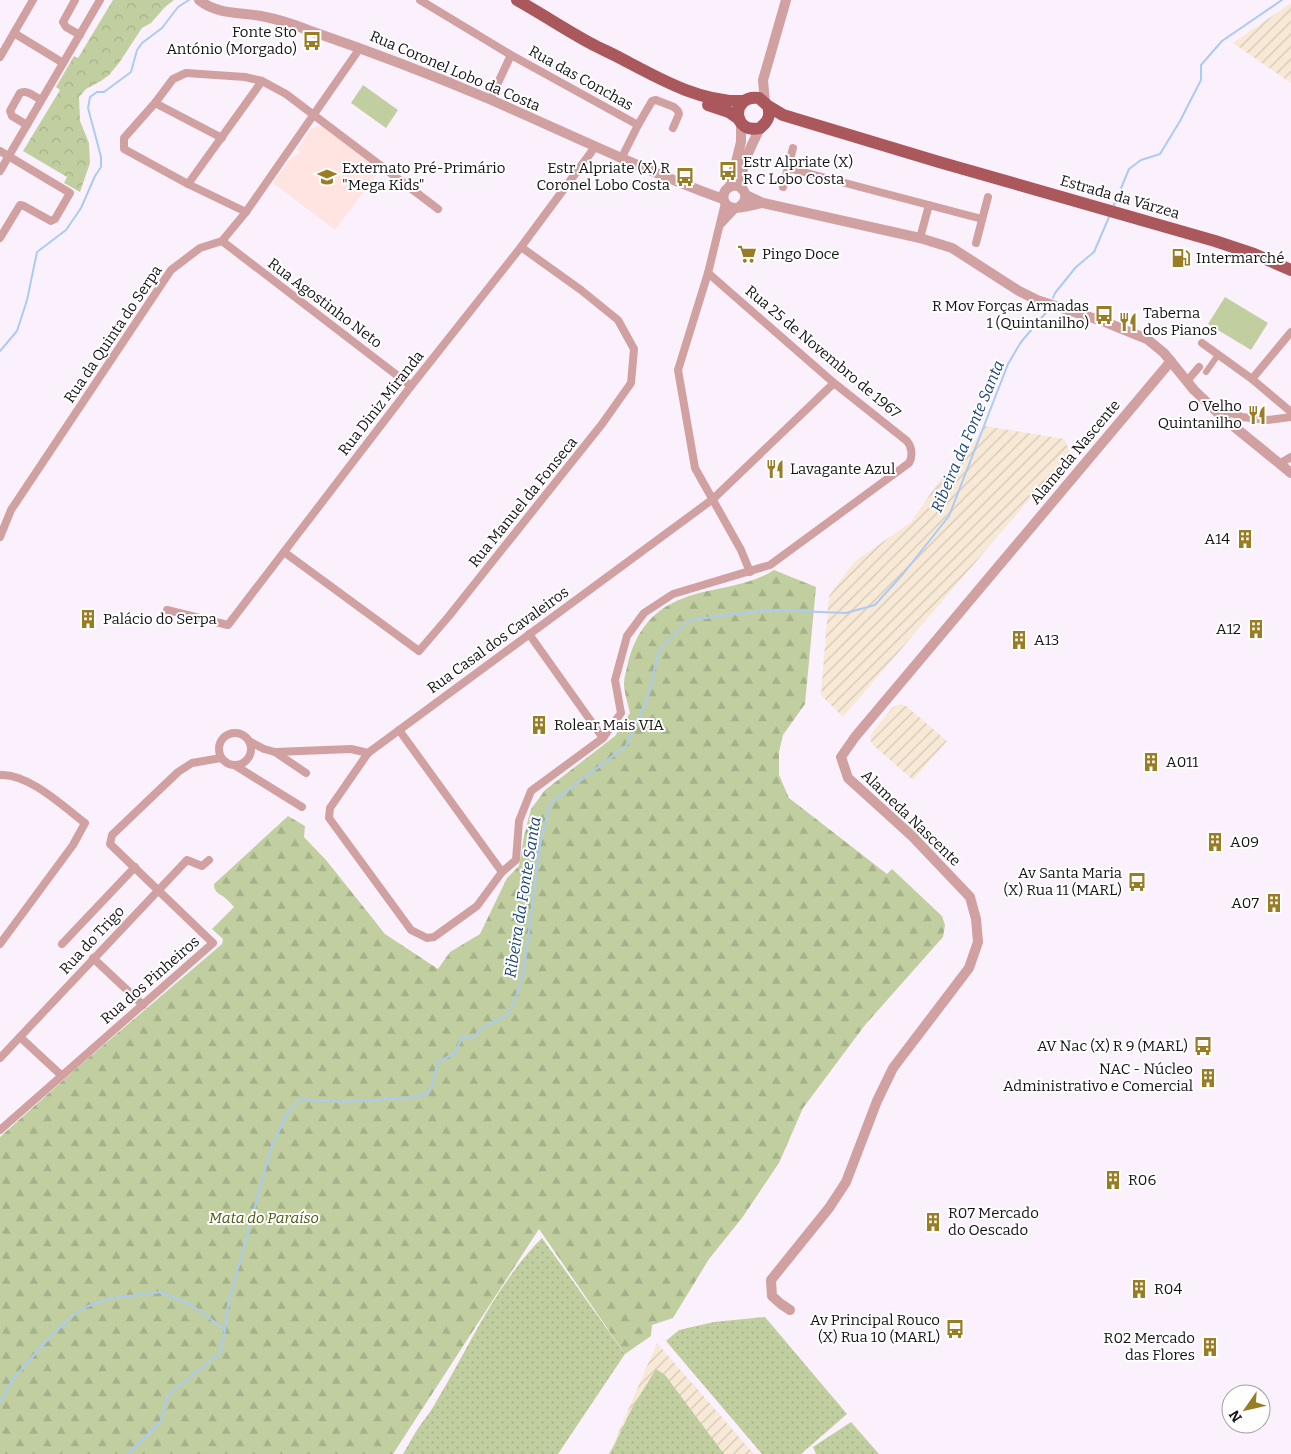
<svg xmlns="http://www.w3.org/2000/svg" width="1291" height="1454" font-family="Bitter,serif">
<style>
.industrial{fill:url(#industrial-furrows)}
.education{fill:#ffe4e1}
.grass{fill:url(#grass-dots)}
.forest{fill:url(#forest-firs)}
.park{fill:url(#park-crowns)}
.pitch{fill:#c1cfa0}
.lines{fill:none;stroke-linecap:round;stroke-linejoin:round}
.stream{stroke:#abcbf4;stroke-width:2}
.pedestrian{stroke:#d1a1a1;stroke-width:6}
.minor{stroke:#d1a1a1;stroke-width:8}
.tertiary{stroke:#d1a1a1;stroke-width:10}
.primary{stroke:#aa585c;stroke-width:12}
.labels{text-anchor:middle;stroke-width:4;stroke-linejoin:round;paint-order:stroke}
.poi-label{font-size:15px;fill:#161317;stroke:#fff;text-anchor:start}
.street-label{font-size:15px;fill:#161317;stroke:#fff}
.park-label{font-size:15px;font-style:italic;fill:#4a590e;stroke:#fff}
.water-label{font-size:16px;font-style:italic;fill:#1d477a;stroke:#fff}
</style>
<defs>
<pattern id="industrial-furrows" width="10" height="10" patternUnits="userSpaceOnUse" patternTransform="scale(1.25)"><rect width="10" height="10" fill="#f7e9d5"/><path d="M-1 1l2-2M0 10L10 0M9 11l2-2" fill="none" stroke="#d3c7b6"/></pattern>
<pattern id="grass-dots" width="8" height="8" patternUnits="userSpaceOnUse" patternTransform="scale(1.25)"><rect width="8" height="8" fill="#c1cfa0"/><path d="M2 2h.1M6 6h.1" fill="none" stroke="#a5b189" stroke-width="1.8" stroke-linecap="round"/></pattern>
<pattern id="forest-firs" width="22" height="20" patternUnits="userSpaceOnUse" patternTransform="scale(1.25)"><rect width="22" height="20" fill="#c1cfa0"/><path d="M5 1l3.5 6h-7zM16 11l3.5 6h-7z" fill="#a5b189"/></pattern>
<pattern id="park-crowns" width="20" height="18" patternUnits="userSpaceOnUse" patternTransform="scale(1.25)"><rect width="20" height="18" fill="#c1cfa0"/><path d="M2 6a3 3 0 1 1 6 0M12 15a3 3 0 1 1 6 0" fill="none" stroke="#a5b189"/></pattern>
</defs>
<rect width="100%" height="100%" fill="#fbf1fd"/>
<g class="industrial">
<polygon points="1291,3 1291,83 1233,43"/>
<polygon points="985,426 1064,439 1070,452 843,717 821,695 829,596 854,562 911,522 942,477 956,468"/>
<polygon points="900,704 906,706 947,741 913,780 873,745 870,739 873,731 893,707"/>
<polygon points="657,1343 754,1454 609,1454"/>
</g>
<polygon class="education" points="318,126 323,127 380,170 335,230 273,183 292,157 296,156 300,152 298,149 311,129"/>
<g class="grass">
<path d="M542 1238 625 1354 558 1454H403C409 1444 414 1434 421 1424 426 1417 432 1410 436 1402 469 1347 496 1284 542 1238Z"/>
<polygon points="765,1317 847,1414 801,1454 762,1454 666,1341 679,1330 714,1322"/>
<polygon points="656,1369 665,1375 724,1454 610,1454 632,1408"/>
<polygon points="851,1422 879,1454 816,1454 813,1447"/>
</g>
<path class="forest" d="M774 570 816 587 805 704 783 735 779 752V775L789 798 887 874 892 869 942 916 945 925 943 937 865 1025 803 1108 779 1163 742 1218 709 1259 673 1318 652 1325 651 1336 625 1354 539 1229 393 1454H0V1137L79 1066 222 944 223 939 212 929 234 907C231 904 228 900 224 897 218 893 214 892 214 884L288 816 305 826 304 837 326 860 385 934 438 969 450 952 480 934 507 878 519 866 524 836 531 809 545 790 615 736 630 713C628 704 624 692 624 683 624 678 626 672 627 667 635 631 653 608 689 596 717 587 749 586 774 570Z"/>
<polygon class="park" points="113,0 174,0 165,7 151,23 142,28 119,63 109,75 101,81 86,89 79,97 80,121 89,143 90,163 80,192 64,183 67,177 23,151 60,90 56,87 74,56 78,58"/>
<g class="pitch">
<polygon points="363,85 398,110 386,128 351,103"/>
<polygon points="1225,297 1268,323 1251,350 1208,324"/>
</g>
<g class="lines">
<g class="stream">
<polyline points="1114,205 1129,169 1141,160 1160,154 1180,121 1201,80 1201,65 1222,41 1282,0"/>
<polyline points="1053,298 1055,293 1076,267 1094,252 1109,217"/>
<polyline points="0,351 17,331 27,300 37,252 66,230 81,208 95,176 101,167 101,157 88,108 90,97 97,92 104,92 131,72 137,50 142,43 162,28 178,7 189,0"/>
<polyline points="0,1402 13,1379 50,1337 76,1313 88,1306 113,1298 161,1292 193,1306 224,1329"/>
<polyline points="128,1454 161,1421 168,1395 220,1353 225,1330 228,1305 271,1148 289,1110 300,1099 343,1102 417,1097 428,1093 432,1085 438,1062 455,1053 462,1037 473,1038 481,1028 506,1016 515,1001 524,969 540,845 550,804 626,746 648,697 659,650 689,620 770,610 846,613 875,605 903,574 949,516 1008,364 1021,342 1049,309"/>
</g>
<polyline class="pedestrian" points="1206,372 1218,355"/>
<g class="minor">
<polyline points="75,0 63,22 66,27 80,35"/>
<polyline points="420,0 511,55 638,125 621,159"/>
<polyline points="14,33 63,63"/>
<polyline points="0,57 33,0"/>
<polyline points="490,100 511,55"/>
<polyline points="155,103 222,138"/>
<path d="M27 125 12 116 10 111 20 93C27 89 35 97 41 100"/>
<polyline points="638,125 652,101 656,100 674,107 678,111 679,114 673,128"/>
<polyline points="0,151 70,193 55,219 51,221 24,206 20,205 0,238"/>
<polyline points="788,168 982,219"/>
<polyline points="0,171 100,0"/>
<polyline points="188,184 262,81"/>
<polyline points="783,187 793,148"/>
<polyline points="725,203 708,273 678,370 695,468 741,550 750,572"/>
<polyline points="246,212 188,184 124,149 124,138 155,103 173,79 186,73 245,77 262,81 286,94 438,209"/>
<polyline points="721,224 736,208"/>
<polyline points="920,238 929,205"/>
<polyline points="222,241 411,386"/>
<polyline points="976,243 988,197"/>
<path d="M708 273 834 383 907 441C912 447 913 456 909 463L770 565 673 594 644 613 627 636 615 680 621 713 603 738 531 791 519 821 516 860 502 872 477 906 434 937 427 938 411 930 329 818 330 808 368 753 713 499 834 383"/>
<polyline points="1202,343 1252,379 1291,412"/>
<polyline points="1252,379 1291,332"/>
<polyline points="1187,381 1199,367"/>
<polyline points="1211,405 1242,417 1268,420 1291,417"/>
<polyline points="1279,464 1291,457"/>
<polyline points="0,537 11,510 171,270 200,248 222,241 246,212 360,48"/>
<polyline points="284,552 419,651 449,616 602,424 631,383 634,349 618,320 581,290 521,247"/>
<polyline points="167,610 228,625 411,386 521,247 595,147"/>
<polyline points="529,634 603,738"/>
<polyline points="399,730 502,872"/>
<circle cx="235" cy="749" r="16"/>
<polyline points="249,741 264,749 275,752 351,749 368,753"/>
<polyline points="275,752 306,773"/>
<polyline points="236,766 302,807"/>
<path d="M0 775C28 773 63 806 85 823L73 845 0 944"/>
<polyline points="62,944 135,867"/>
<polyline points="93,958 143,1005"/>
<polyline points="20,1037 61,1075"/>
<polyline points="0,1058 187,860 202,866 209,860"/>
<polyline points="0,1130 213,943 110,844 112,835 178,772 192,763 221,758"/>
</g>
<g class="tertiary">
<path d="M199 0C218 15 239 12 261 16 277 19 293 24 308 30 369 51 430 74 489 99 567 133 643 170 723 199"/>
<polyline points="765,103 763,80 786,0"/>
<polyline points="730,186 741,142 741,123"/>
<path d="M742 189C739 167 751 147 760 128"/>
<polyline points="746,195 763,203 920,238 952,248 1019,291 1037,300 1105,322 1147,339 1164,353 1194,390 1221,416 1291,473"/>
<path d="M739 207C745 203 747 198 744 191L739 186C719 183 719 208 735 208 744 208 754 204 763 203"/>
<polyline points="790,1310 781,1304 772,1296 771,1280 829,1208 846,1182 877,1101 893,1068 969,968 978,942 976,919 970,897 912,836 848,778 841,757 855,737 1171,361"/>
</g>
<g class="primary">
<path d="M517 0C542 14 566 30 590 43 601 49 611 53 622 59 658 78 701 103 744 101"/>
<polyline points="708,105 729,112 739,119"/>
<path d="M768 106C771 116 768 122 760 128 732 135 730 94 759 98L768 106 783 115 939 162 1215 241 1254 254 1291 270"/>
</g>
</g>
<defs>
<g id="bus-bare" transform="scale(1.5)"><path d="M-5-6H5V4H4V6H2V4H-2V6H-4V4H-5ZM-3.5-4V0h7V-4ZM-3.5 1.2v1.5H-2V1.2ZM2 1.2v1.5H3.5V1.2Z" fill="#997d25" stroke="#fff" stroke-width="2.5" paint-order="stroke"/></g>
<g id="school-bare" transform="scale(1.5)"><path d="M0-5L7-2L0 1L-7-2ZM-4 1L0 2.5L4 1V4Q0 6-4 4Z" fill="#997d25" stroke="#fff" stroke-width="2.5" paint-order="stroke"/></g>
<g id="supermarket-bare" transform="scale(1.5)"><path d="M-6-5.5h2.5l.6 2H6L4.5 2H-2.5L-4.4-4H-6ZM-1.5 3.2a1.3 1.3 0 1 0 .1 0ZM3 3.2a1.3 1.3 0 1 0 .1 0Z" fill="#997d25" stroke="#fff" stroke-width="2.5" paint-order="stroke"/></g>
<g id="fuel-bare" transform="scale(1.5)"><path d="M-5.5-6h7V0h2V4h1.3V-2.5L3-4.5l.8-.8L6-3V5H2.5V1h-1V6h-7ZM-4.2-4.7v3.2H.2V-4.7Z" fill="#997d25" stroke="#fff" stroke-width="2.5" paint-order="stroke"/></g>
<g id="restaurant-bare" transform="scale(1.5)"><path d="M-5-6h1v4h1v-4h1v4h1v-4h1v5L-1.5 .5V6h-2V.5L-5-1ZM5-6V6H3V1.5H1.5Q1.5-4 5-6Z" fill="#997d25" stroke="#fff" stroke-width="2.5" paint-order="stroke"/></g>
<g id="building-bare" transform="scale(1.5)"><path d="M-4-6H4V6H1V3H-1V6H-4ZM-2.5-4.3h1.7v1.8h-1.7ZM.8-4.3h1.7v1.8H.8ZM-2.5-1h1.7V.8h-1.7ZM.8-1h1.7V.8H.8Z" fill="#997d25" stroke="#fff" stroke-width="2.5" paint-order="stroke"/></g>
</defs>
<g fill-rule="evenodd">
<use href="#bus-bare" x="312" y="41"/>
<use href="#bus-bare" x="728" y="171"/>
<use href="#school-bare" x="327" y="177"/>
<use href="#bus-bare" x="685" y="177"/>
<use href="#supermarket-bare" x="747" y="254"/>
<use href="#fuel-bare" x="1181" y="258"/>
<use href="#bus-bare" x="1104" y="315"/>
<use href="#restaurant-bare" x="1128" y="322"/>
<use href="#restaurant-bare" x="1257" y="415"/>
<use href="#restaurant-bare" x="775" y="469"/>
<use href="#building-bare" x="1245" y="539"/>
<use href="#building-bare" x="88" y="619"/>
<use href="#building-bare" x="1256" y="629"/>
<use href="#building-bare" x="1019" y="640"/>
<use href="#building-bare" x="539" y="725"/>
<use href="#building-bare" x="1151" y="762"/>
<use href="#building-bare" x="1215" y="842"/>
<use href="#bus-bare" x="1137" y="882"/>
<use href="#building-bare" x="1274" y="903"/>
<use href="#bus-bare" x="1203" y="1046"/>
<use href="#building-bare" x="1208" y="1078"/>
<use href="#building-bare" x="1113" y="1180"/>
<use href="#building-bare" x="933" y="1222"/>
<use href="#building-bare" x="1139" y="1289"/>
<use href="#bus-bare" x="955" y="1329"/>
<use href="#building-bare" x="1210" y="1347"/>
</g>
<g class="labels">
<g class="poi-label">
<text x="297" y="37" text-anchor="end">Fonte Sto<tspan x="297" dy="17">António (Morgado)</tspan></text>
<text x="743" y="167">Estr Alpriate (X)<tspan x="743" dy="17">R C Lobo Costa</tspan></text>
<text x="342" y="173">Externato Pré-Primário<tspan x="342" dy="17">"Mega Kids"</tspan></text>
<text x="670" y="173" text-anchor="end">Estr Alpriate (X) R<tspan x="670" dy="17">Coronel Lobo Costa</tspan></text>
<text x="762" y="259">Pingo Doce</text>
<text x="1196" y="263">Intermarché</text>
<text x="1089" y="311" text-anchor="end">R Mov Forças Armadas<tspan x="1089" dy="17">1 (Quintanilho)</tspan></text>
<text x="1143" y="318">Taberna<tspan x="1143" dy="17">dos Pianos</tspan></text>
<text x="1242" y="411" text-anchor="end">O Velho<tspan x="1242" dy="17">Quintanilho</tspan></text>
<text x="790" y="474">Lavagante Azul</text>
<text x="1230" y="544" text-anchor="end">A14</text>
<text x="103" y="624">Palácio do Serpa</text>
<text x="1241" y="634" text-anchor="end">A12</text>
<text x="1034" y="645">A13</text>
<text x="554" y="730">Rolear Mais VIA</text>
<text x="1166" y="767">A011</text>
<text x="1230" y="847">A09</text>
<text x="1122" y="878" text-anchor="end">Av Santa Maria<tspan x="1122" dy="17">(X) Rua 11 (MARL)</tspan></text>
<text x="1259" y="908" text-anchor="end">A07</text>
<text x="1188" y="1051" text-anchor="end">AV Nac (X) R 9 (MARL)</text>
<text x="1193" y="1074" text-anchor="end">NAC - Núcleo<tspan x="1193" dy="17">Administrativo e Comercial</tspan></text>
<text x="1128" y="1185">R06</text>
<text x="948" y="1218">R07 Mercado<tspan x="948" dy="17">do Oescado</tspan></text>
<text x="1154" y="1294">R04</text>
<text x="940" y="1325" text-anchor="end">Av Principal Rouco<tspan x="940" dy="17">(X) Rua 10 (MARL)</tspan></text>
<text x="1195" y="1343" text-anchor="end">R02 Mercado<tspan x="1195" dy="17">das Flores</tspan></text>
</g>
<g class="street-label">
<text transform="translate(455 71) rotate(23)" y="5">Rua Coronel Lobo da Costa</text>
<text transform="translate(581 78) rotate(29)" y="5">Rua das Conchas</text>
<text transform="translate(1120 197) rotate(16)" y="5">Estrada da Várzea</text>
<text transform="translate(325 303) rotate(37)" y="5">Rua Agostinho Neto</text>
<text transform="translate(113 334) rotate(-56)" y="5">Rua da Quinta do Serpa</text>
<text transform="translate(823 352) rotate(40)" y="5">Rua 25 de Novembro de 1967</text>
<text transform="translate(381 403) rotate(-52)" y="5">Rua Diniz Miranda</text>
<text transform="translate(1075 452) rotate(-50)" y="5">Alameda Nascente</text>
<text transform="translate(523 502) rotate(-51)" y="5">Rua Manuel da Fonseca</text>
<text transform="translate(498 640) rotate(-36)" y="5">Rua Casal dos Cavaleiros</text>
<text transform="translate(911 818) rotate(44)" y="5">Alameda Nascente</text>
<text transform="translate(92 940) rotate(-47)" y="5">Rua do Trigo</text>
<text transform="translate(150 980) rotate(-41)" y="5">Rua dos Pinheiros</text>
</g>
<g class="park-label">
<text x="264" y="1223">Mata do Paraíso</text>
</g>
<g class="water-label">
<text transform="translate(967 436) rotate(-67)" y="6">Ribeira da Fonte Santa</text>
<text transform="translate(522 897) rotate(-81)" y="6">Ribeira da Fonte Santa</text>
</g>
</g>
<g transform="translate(1246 1409) rotate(236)"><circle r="24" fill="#ffffff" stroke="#a2a1a2"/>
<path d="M0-4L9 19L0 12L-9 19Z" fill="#997d25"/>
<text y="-8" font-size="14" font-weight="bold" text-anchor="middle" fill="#161317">N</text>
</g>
</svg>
